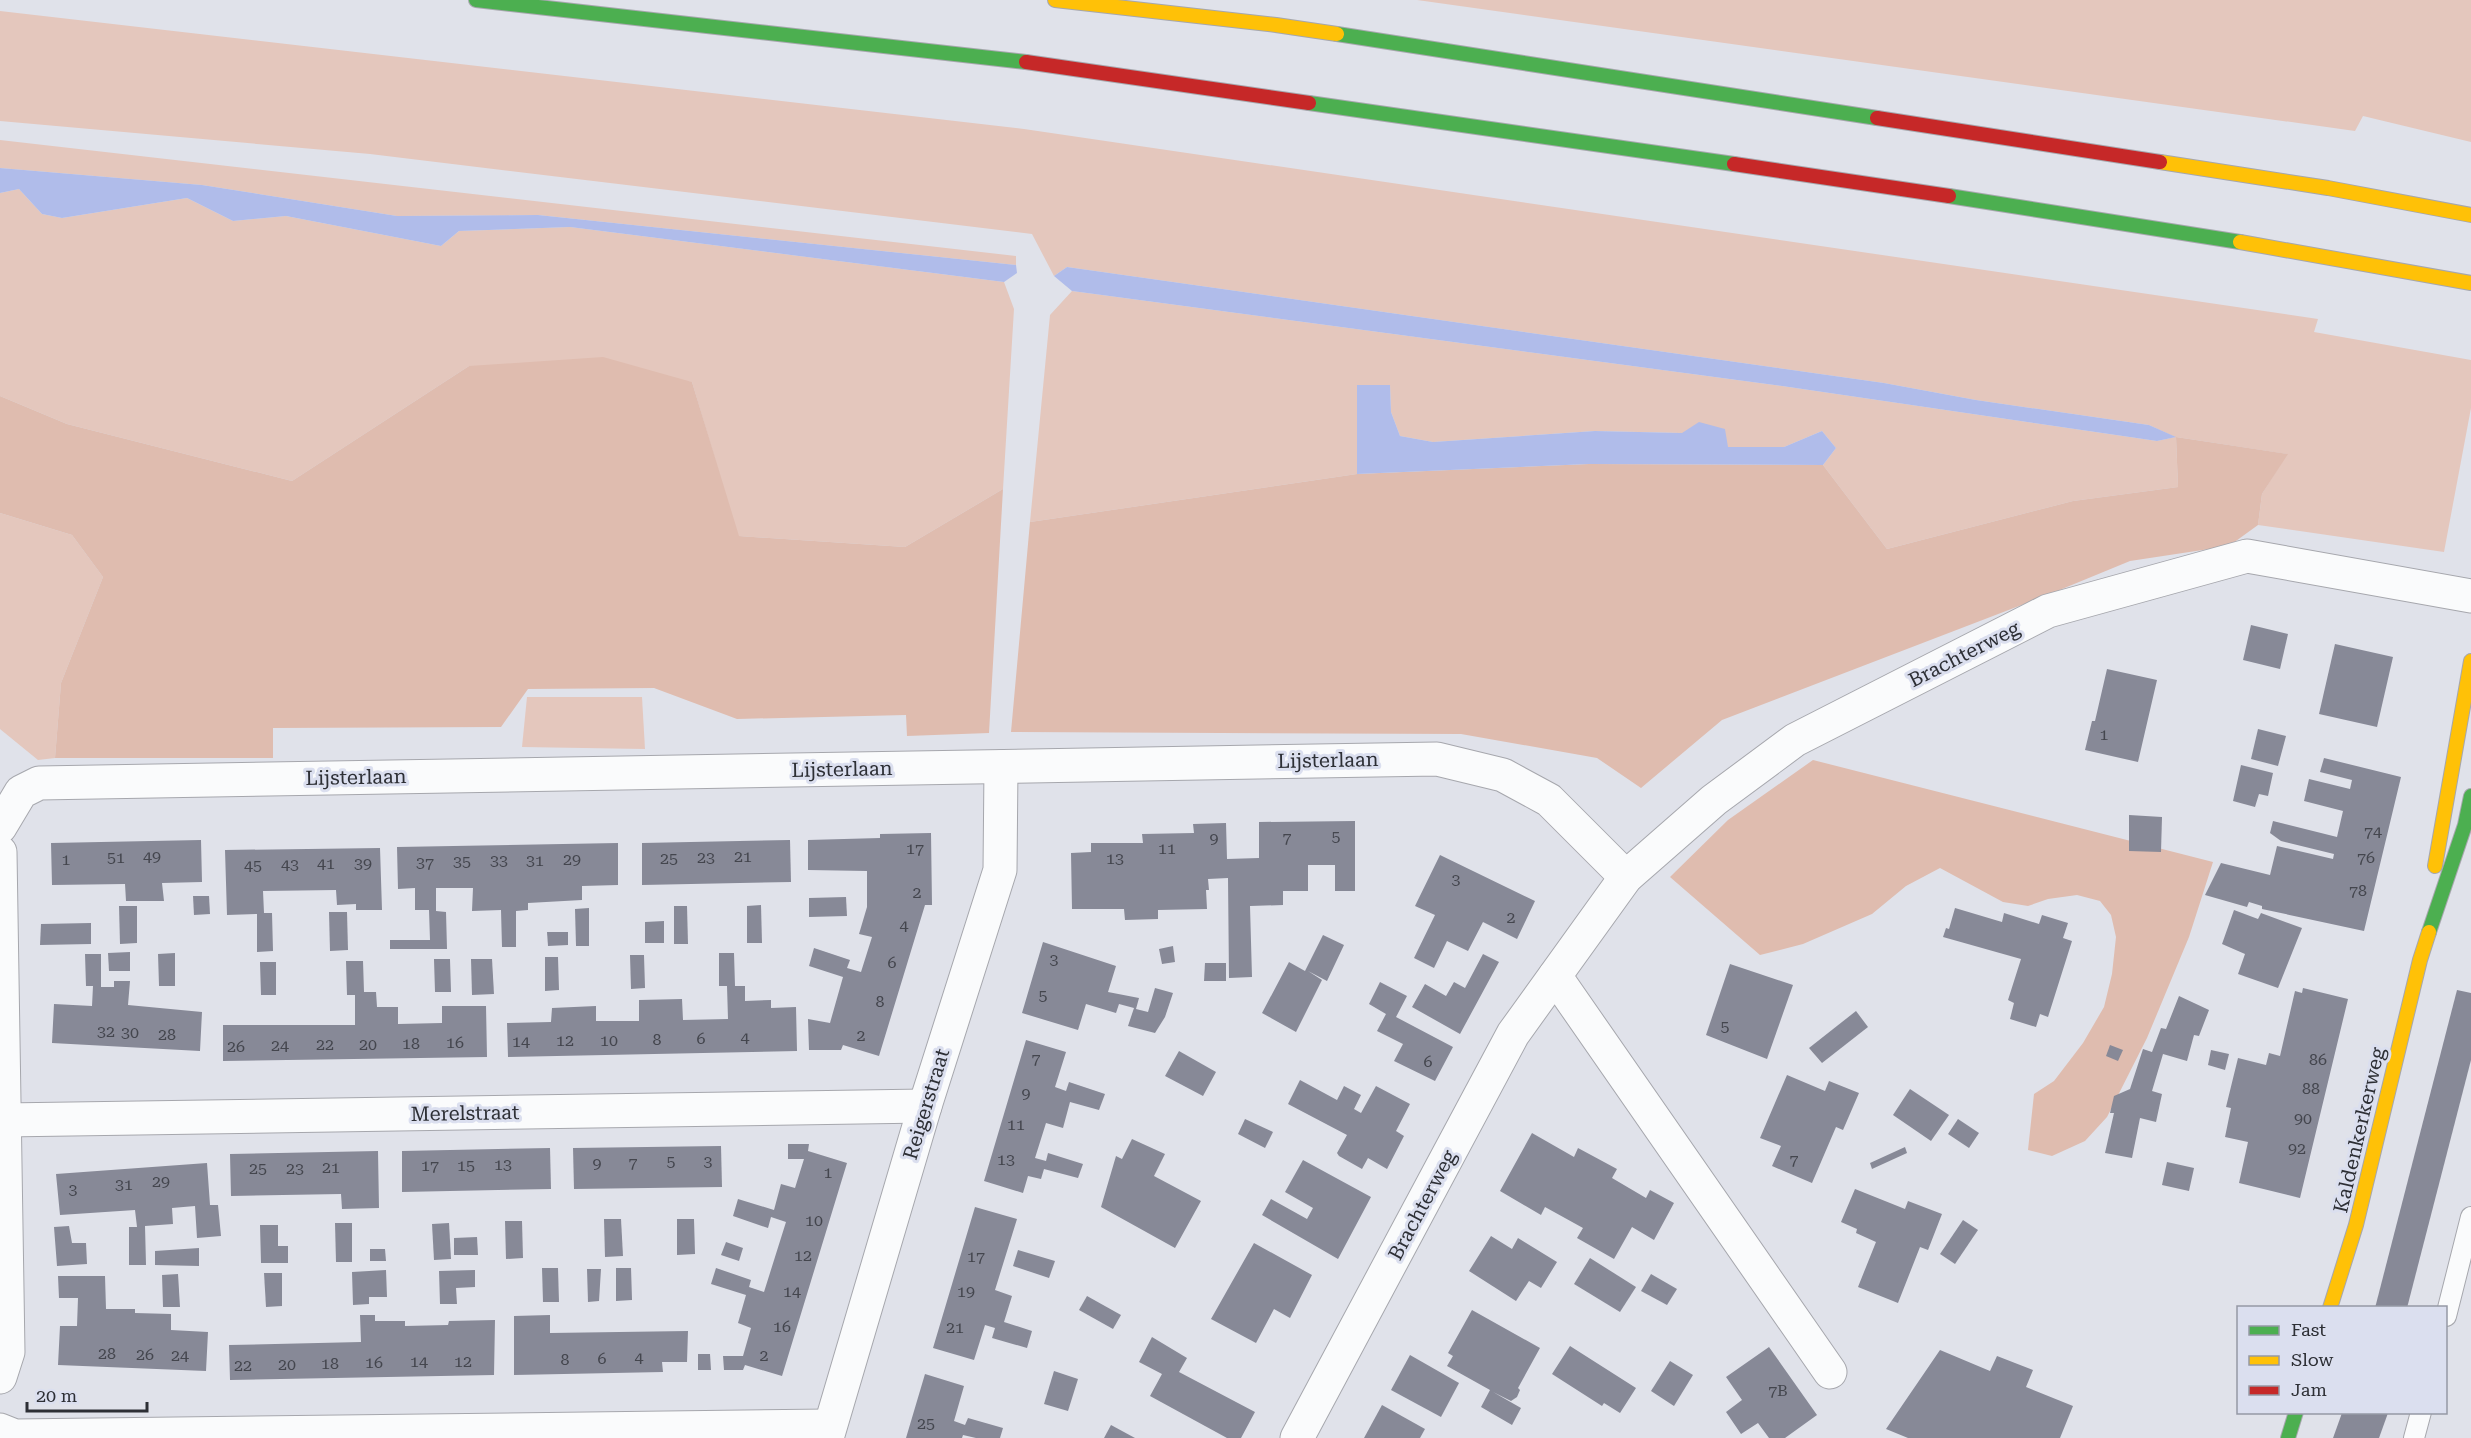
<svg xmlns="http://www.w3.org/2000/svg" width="2471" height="1438" font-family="'Roboto Serif',serif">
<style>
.green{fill:#e4c7bd}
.forest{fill:#dfbcaf}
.water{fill:#b0bcea}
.building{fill:#878997}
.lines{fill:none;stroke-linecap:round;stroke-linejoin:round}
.lane-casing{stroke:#a6a7ad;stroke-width:22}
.street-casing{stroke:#a6a7ad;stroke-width:35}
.fast-casing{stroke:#a6a7ad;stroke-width:16}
.slow-casing{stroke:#a6a7ad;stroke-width:16}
.jam-casing{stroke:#a6a7ad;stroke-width:16}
.lane{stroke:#fafbfc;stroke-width:20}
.street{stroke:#fafbfc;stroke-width:33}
.fast{stroke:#4caf50;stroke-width:14}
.slow{stroke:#ffc107;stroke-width:14}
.jam{stroke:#c62828;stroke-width:14}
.labels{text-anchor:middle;stroke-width:6;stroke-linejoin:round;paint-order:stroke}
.number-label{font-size:16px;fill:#44464e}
.street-label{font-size:20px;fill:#2d2f35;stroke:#dbdfef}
</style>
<rect width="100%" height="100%" fill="#e0e2ea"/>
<g class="green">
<polygon points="1417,0 2471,0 2471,142 2363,116 2355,131"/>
<polygon points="0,11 1024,129 2318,319 2314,332 2471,360 2471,408 2444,552 2258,525 2262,494 2287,454 2176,437 2178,487 2073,501 1887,549 1823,465 1836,448 1822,431 1784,447 1728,447 1682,433 1595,431 1433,442 1400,436 1391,412 1390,385 1357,385 1357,474 1030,522 1050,315 1072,291 1782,386 2157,441 2175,437 2149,425 1976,400 1884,383 1067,267 1054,276 1032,234 370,154 0,121"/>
<polygon points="0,140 1016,256 1016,265 538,215 397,216 202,185 0,168"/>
<polygon points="19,189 42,214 62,218 187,198 233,221 286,216 441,246 459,231 570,227 1004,282 1014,309 1003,489 905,547 738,536 692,382 469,366 292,481 67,424 0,396 0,193"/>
<polygon points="0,513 72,535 103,577 61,683 55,758 38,760 0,729"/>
<polygon points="527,697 642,697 645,749 522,747"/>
</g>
<g class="forest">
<polygon points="603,357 692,382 739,536 905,547 1003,489 989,733 907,736 906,715 737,719 654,688 528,689 501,727 273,728 273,758 55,758 61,683 103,577 72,535 0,513 0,396 67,424 292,481 469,366"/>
<polygon points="2176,437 2288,454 2262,494 2258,525 2229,546 2130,561 2045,596 1722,720 1641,788 1597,758 1461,734 1011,732 1030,522 1357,474 1589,464 1823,465 1887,549 2073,501 2178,487"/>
<polygon points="1813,760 2213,862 2189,937 2147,1038 2107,1117 2085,1141 2052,1156 2028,1150 2034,1094 2054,1081 2083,1043 2104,1007 2112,974 2116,937 2111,915 2100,901 2077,895 2048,899 2028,906 2003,902 1940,868 1906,886 1872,914 1803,944 1760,955 1670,877 1728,820"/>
</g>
<g class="water">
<polygon points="0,168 202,185 397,216 538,215 1016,265 1017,273 1004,282 570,227 459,231 441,246 286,216 233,221 187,198 62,218 42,214 19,189 0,193"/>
<polygon points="1067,267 1884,383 1976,400 2149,425 2176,437 2157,441 1782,386 1072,291 1054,276"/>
<polygon points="1357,385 1390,385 1391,412 1400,436 1433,442 1595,431 1682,433 1699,422 1725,429 1728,447 1784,447 1822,431 1836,448 1823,465 1589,464 1357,474"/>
</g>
<g class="building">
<polygon points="2251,625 2288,634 2280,669 2243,660"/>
<polygon points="2335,644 2393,657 2377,727 2319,714"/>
<polygon points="2107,669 2157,680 2138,762 2085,750 2092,721 2095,721"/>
<polygon points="2258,729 2286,736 2278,766 2251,759"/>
<polygon points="2324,758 2401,777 2364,931 2262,909 2262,906 2249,902 2247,907 2205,895 2221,863 2270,875 2277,846 2333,859 2334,854 2281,841 2270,833 2273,821 2337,837 2343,811 2304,801 2309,779 2350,789 2352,780 2320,772"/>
<polygon points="2241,765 2273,773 2268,796 2259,794 2255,807 2233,801"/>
<polygon points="2129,815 2162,817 2161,852 2129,851"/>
<polygon points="1355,821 1355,891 1335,891 1335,865 1308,865 1308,891 1283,891 1283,905 1250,906 1252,977 1229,978 1228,878 1208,879 1209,890 1206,890 1207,909 1158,910 1158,919 1125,920 1124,909 1072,909 1071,853 1091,852 1091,843 1143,843 1142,834 1194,833 1193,824 1226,823 1227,859 1259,858 1259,822"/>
<polygon points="931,833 932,905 925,905 879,1056 843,1045 841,1050 809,1050 808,1019 830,1023 843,977 809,966 814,948 850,960 847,968 861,972 872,937 859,934 867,907 867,871 808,870 808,840 880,838 880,834"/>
<polygon points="201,840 202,882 162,883 164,901 126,901 125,884 52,885 51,843"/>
<polygon points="790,840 791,882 642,885 642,843"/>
<polygon points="618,843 618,885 582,886 582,900 528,903 528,910 516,911 516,947 502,947 501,910 472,911 473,888 436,888 436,911 446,912 447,949 390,949 390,940 430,940 429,910 415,910 415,888 398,889 397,847"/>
<polygon points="380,848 382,910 356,910 356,904 337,905 336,890 263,891 264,913 272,913 273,951 257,952 257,914 227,915 225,850"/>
<polygon points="1440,855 1535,901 1517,939 1483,922 1468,951 1447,941 1434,968 1414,958 1435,915 1415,906"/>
<polygon points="193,896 209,896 210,914 194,915"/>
<polygon points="846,897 847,916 809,917 809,898"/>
<polygon points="761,905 762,943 747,943 747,906"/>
<polygon points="119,906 137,906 137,943 120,944"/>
<polygon points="674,906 687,906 688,944 674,944"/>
<polygon points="589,908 589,946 576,946 575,909"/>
<polygon points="1955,908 2002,922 2004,913 2039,924 2042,915 2068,923 2063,938 2072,941 2048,1017 2040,1014 2036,1027 2010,1019 2014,1003 2008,1000 2021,959 1943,937 1946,928 1949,929"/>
<polygon points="2234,910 2258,919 2261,913 2302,928 2278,988 2238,974 2245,954 2222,944"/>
<polygon points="329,912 347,912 348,950 330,951"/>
<polygon points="664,921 664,943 645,943 645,922"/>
<polygon points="91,923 91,944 40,945 41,924"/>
<polygon points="547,932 568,932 568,945 548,946"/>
<polygon points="1323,935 1344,945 1327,981 1308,971 1322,980 1296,1032 1262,1013 1289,962 1305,971"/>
<polygon points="1043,942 1116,966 1108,992 1139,998 1136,1009 1148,1012 1155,988 1173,993 1165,1017 1155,1033 1128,1026 1134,1008 1119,1004 1116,1013 1086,1004 1078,1030 1022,1013"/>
<polygon points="1173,946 1175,962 1162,964 1159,949"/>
<polygon points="130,952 130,971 109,971 108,953"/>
<polygon points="175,953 175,986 159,986 158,954"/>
<polygon points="719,953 734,953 735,986 745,986 745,1001 771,1000 771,1008 796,1007 797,1051 508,1057 507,1023 551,1022 552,1008 596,1006 596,1021 639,1021 639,1000 682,999 683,1020 728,1019 727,986 719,986"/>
<polygon points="85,954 101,954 101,987 114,987 114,981 130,981 128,1005 202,1012 200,1051 52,1043 54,1004 92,1006 93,986 86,986"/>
<polygon points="1483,954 1499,962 1460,1034 1412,1007 1425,984 1446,996 1454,982 1465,988"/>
<polygon points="630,955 644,955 645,988 631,989"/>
<polygon points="545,957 558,957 559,990 545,991"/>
<polygon points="434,959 450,959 451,992 435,992"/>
<polygon points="471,959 492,959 494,994 472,995"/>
<polygon points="346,961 363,961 364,992 376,992 377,1007 398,1007 398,1024 442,1023 442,1006 486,1006 487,1057 223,1061 223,1025 355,1025 355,995 347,995"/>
<polygon points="260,962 276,962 276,995 261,995"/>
<polygon points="1205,963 1226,963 1226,981 1204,981"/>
<polygon points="1730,964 1793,985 1767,1059 1706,1035"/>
<polygon points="1380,982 1407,996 1396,1017 1453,1047 1435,1081 1394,1061 1403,1044 1377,1031 1386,1014 1369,1004"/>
<polygon points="2303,988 2348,999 2300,1198 2239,1183 2248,1142 2225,1137 2231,1108 2226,1107 2238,1058 2266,1065 2269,1053 2280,1056 2295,991 2302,993"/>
<polygon points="2457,990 2471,993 2471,1060 2407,1308 2375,1308"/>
<polygon points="2179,996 2209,1010 2199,1036 2194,1035 2187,1061 2163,1054 2152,1091 2162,1094 2156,1122 2140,1118 2132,1158 2105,1153 2114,1113 2110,1113 2114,1096 2130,1089 2143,1049 2152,1052 2161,1028 2166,1029"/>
<polygon points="1856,1011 1868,1027 1822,1063 1809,1048"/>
<polygon points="1026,1040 1066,1052 1055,1087 1066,1091 1069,1082 1105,1094 1099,1110 1070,1102 1063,1128 1046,1123 1035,1158 1046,1161 1048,1153 1083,1164 1078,1178 1044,1169 1041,1179 1028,1176 1023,1193 984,1181"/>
<polygon points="2110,1045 2123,1050 2118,1061 2106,1056"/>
<polygon points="2211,1050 2229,1054 2225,1070 2208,1065"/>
<polygon points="1179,1051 1216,1072 1203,1096 1165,1076"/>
<polygon points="1787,1075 1825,1091 1829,1081 1859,1093 1843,1130 1836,1127 1812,1183 1772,1166 1781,1146 1760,1138"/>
<polygon points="1300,1080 1337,1100 1344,1086 1361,1095 1354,1109 1361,1113 1376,1086 1410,1104 1396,1131 1404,1136 1387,1169 1368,1158 1362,1169 1339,1156 1337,1153 1347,1135 1288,1104"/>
<polygon points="1910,1089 1949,1115 1931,1141 1893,1115"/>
<polygon points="1245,1119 1273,1132 1265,1148 1238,1134"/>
<polygon points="1958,1119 1979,1133 1969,1148 1948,1134"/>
<polygon points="1532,1133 1574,1157 1578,1148 1617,1169 1612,1178 1646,1198 1650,1190 1674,1203 1654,1240 1632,1227 1614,1259 1577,1238 1583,1228 1545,1207 1541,1215 1500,1191"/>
<polygon points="1132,1139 1165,1154 1154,1176 1201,1201 1175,1248 1101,1207 1116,1156 1122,1159"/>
<polygon points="788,1144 809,1144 808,1151 847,1163 782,1376 745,1365 743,1370 724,1370 723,1356 743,1356 751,1328 738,1323 746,1295 711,1284 716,1268 751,1280 749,1287 764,1292 786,1222 771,1217 768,1228 733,1216 738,1199 774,1210 781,1184 795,1188 804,1159 788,1159"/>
<polygon points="721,1146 722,1187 574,1189 573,1148"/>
<polygon points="1905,1147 1907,1153 1872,1169 1870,1163"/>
<polygon points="550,1148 551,1189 402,1192 402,1151"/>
<polygon points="378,1151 379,1208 342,1209 341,1194 231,1196 230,1154"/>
<polygon points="1303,1160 1371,1197 1338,1259 1262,1215 1271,1199 1307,1219 1313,1208 1285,1192"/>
<polygon points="2167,1162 2194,1168 2189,1191 2162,1185"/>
<polygon points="207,1163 210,1205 218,1205 221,1236 197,1238 195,1206 172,1208 173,1224 145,1226 146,1265 129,1265 129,1227 137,1227 135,1210 60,1215 56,1174"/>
<polygon points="1855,1189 1905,1209 1908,1201 1942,1214 1928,1250 1920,1247 1898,1303 1858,1287 1876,1242 1856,1233 1857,1229 1841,1222"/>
<polygon points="975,1207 1017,1219 995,1290 1012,1296 1004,1322 1032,1331 1027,1348 992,1338 995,1328 985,1325 974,1360 933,1348"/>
<polygon points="604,1219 621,1219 623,1256 605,1257"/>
<polygon points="677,1219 694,1219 695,1254 677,1255"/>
<polygon points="1963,1220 1978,1230 1955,1264 1940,1254"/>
<polygon points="505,1221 522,1221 523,1258 506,1259"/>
<polygon points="335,1223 352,1223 352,1262 336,1262"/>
<polygon points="449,1223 451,1259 434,1260 432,1224"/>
<polygon points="260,1225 278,1225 278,1246 288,1246 288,1263 261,1263"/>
<polygon points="69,1226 72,1243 86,1243 87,1264 57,1266 54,1227"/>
<polygon points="1491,1236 1512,1249 1518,1238 1557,1262 1541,1288 1529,1281 1516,1301 1469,1271"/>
<polygon points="477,1237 478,1255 454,1255 454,1238"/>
<polygon points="726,1242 743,1248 739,1261 721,1255"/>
<polygon points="1254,1243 1312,1275 1290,1318 1274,1309 1256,1343 1211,1319"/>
<polygon points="199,1248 199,1266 155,1265 155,1251"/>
<polygon points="370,1249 385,1249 386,1261 370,1261"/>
<polygon points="1018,1250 1055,1261 1049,1278 1013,1266"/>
<polygon points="1590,1258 1636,1287 1620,1312 1574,1284"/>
<polygon points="542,1268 558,1268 559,1302 543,1302"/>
<polygon points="616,1268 631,1268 632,1300 616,1301"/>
<polygon points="587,1269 601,1269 599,1301 588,1302"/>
<polygon points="386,1270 387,1297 369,1297 369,1304 353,1305 352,1272"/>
<polygon points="475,1270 475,1287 456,1288 457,1304 440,1304 439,1271"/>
<polygon points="264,1273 282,1273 282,1306 266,1307"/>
<polygon points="178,1274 180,1307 163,1307 162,1275"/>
<polygon points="1651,1274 1677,1289 1667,1305 1641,1291"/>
<polygon points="58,1276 105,1276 106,1309 135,1309 135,1313 171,1314 171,1330 208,1332 206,1371 58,1365 60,1326 77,1326 78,1298 59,1298"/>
<polygon points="1087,1296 1121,1315 1113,1329 1079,1310"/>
<polygon points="1472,1310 1540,1348 1518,1388 1520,1390 1517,1397 1511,1401 1493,1392 1521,1408 1512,1425 1481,1407 1490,1390 1447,1366 1453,1356 1448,1353"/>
<polygon points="360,1315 375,1315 375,1321 405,1321 405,1326 448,1325 449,1321 495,1320 494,1375 230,1380 229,1345 361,1342"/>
<polygon points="550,1315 550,1333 688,1331 687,1362 662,1362 663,1372 514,1375 514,1316"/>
<polygon points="1152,1337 1187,1358 1179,1372 1255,1412 1241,1438 1227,1438 1150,1396 1162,1374 1139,1362"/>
<polygon points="1570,1346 1636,1388 1620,1413 1604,1403 1602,1406 1552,1374"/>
<polygon points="1769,1347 1817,1415 1785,1438 1769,1438 1758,1423 1741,1434 1726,1412 1742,1400 1726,1377"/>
<polygon points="1940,1350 1990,1371 1997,1356 2033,1370 2026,1387 2073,1406 2060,1438 1908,1438 1886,1429"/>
<polygon points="698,1354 710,1354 711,1370 698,1370"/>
<polygon points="1410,1355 1459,1383 1441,1417 1391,1390"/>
<polygon points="1670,1361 1693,1375 1674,1406 1651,1391"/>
<polygon points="1054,1371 1078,1379 1068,1411 1044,1404"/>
<polygon points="925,1374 964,1386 954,1421 965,1425 968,1418 1003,1428 1000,1438 976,1438 963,1435 962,1438 906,1438"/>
<polygon points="1382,1405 1425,1429 1420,1438 1364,1438"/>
<polygon points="2342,1413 2388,1413 2379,1438 2333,1438"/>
<polygon points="1111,1425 1135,1438 1104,1438"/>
</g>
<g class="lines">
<g class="lane-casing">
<g id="lane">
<polyline points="2446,1316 2471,1217"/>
<polyline points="2414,1438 2421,1412"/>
</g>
</g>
<g class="street-casing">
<g id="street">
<polyline points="0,827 21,792 39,783 1437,759 1503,775 1549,800 1626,877"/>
<polyline points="0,852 8,1352 0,1377"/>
<polyline points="1555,976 1830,1372"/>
<polyline points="4,1120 925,1106"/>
<polyline points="0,1430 15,1436 829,1426"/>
<polyline points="827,1438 925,1106 1000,870 1001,767"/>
<polyline points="1297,1438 1513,1034 1626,877 1714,800 1795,740 2048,611 2247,556 2471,596"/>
</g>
</g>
<g class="fast-casing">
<g id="fast">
<polyline points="476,0 1026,62"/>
<polyline points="1337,34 1877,118"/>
<polyline points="1309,103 1734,164"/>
<polyline points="1949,196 2240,242"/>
<polyline points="2429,932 2465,825 2471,796"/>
<polyline points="2288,1438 2296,1412"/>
</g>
</g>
<g class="slow-casing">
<g id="slow">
<polyline points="1055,0 1276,25 1337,34"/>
<polyline points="2160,162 2328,188 2471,215"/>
<polyline points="2240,242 2471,283"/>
<polyline points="2435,866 2471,661"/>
<polyline points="2330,1308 2356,1225 2420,960 2429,932"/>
</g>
</g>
<g class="jam-casing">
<g id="jam">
<polyline points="1026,62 1309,103"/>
<polyline points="1877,118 2160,162"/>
<polyline points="1734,164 1949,196"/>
</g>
</g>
<use href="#lane" class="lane"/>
<use href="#street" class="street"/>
<use href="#fast" class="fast"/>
<use href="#slow" class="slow"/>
<use href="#jam" class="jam"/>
</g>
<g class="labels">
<g class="number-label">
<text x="2104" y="740">1</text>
<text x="2373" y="837">74</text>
<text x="1336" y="842">5</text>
<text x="1287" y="843">7</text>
<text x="1214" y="844">9</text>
<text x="915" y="854">17</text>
<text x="1167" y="854">11</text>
<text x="152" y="862">49</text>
<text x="743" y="862">21</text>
<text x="116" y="863">51</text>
<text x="706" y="863">23</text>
<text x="2366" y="863">76</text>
<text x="669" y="864">25</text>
<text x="1115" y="864">13</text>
<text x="66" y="865">1</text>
<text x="572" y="865">29</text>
<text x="499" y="866">33</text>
<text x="535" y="866">31</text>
<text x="462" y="867">35</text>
<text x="425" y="868">37</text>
<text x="326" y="869">41</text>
<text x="363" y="869">39</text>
<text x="290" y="870">43</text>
<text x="253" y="871">45</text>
<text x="1456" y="885">3</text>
<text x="2358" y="896">78</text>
<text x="917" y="898">2</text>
<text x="1511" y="923">2</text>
<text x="904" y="931">4</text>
<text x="1054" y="965">3</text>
<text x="892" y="968">6</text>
<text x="1043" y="1001">5</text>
<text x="880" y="1007">8</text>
<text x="1725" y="1032">5</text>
<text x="106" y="1037">32</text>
<text x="130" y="1038">30</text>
<text x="167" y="1040">28</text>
<text x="861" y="1041">2</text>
<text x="745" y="1043">4</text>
<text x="701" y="1044">6</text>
<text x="657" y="1045">8</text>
<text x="565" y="1046">12</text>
<text x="609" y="1046">10</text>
<text x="521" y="1047">14</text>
<text x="455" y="1048">16</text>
<text x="411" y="1049">18</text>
<text x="325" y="1050">22</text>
<text x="368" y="1050">20</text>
<text x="280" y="1051">24</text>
<text x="236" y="1052">26</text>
<text x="1036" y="1064">7</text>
<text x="2318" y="1065">86</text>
<text x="1428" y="1067">6</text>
<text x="2311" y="1094">88</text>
<text x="1026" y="1099">9</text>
<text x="2303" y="1124">90</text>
<text x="1016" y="1130">11</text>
<text x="2297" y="1154">92</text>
<text x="1006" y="1165">13</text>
<text x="1794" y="1165">7</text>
<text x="671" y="1167">5</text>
<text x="708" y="1167">3</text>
<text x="633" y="1168">7</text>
<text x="597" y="1169">9</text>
<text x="503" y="1170">13</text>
<text x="430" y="1171">17</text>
<text x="466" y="1171">15</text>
<text x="331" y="1173">21</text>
<text x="258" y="1174">25</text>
<text x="295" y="1174">23</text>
<text x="828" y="1178">1</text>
<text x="161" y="1187">29</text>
<text x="124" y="1190">31</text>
<text x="73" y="1195">3</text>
<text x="814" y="1226">10</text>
<text x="803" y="1261">12</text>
<text x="976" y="1262">17</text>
<text x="792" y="1297">14</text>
<text x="966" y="1297">19</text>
<text x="782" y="1332">16</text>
<text x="955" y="1333">21</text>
<text x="107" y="1359">28</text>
<text x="145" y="1360">26</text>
<text x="180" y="1361">24</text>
<text x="764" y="1361">2</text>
<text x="639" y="1363">4</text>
<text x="602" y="1364">6</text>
<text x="565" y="1365">8</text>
<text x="419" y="1367">14</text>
<text x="463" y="1367">12</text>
<text x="374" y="1368">16</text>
<text x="330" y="1369">18</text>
<text x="287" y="1370">20</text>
<text x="243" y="1371">22</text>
<text x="1778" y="1396">7B</text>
<text x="926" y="1429">25</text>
</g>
<g class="street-label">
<text transform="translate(1964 654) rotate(-27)" y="7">Brachterweg</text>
<text transform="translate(1328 760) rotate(-1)" y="7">Lijsterlaan</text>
<text transform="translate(842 769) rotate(-1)" y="7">Lijsterlaan</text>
<text transform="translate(356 777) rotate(-1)" y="7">Lijsterlaan</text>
<text transform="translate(926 1104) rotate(-73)" y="7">Reigerstraat</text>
<text transform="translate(465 1113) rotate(-1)" y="7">Merelstraat</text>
<text transform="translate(2359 1130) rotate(-77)" y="7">Kaldenkerkerweg</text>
<text transform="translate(1422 1205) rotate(-62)" y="7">Brachterweg</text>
</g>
</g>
<rect x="2237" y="1306" width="210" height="108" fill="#dbdfef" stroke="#9599a5" stroke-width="1.5"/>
<rect x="2249" y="1326" width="30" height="9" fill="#4caf50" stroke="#9599a5" stroke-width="1.5"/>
<text x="2291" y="1336" font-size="18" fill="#2d2f35">Fast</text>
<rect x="2249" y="1356" width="30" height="9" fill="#ffc107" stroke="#9599a5" stroke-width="1.5"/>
<text x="2291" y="1366" font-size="18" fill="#2d2f35">Slow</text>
<rect x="2249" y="1386" width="30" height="9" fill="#c62828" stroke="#9599a5" stroke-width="1.5"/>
<text x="2291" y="1396" font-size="18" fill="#2d2f35">Jam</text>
<path d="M27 1402v9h120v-9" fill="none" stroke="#2d2f35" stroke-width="3"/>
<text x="36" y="1402" font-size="18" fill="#2d2f35" stroke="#dbdfef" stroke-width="4.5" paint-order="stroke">20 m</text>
</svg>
